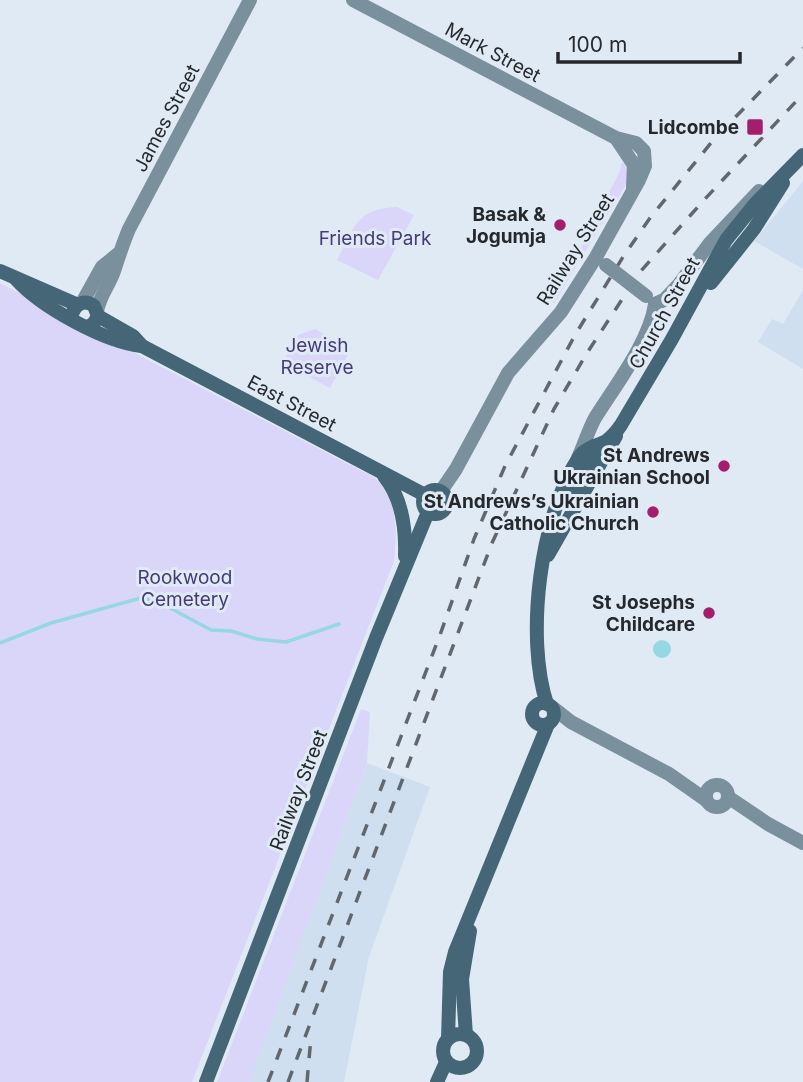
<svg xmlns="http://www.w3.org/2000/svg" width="803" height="1082" font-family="Inter,sans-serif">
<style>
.built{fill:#cfdfef}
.green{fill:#dad6fa}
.water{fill:#95d8e3}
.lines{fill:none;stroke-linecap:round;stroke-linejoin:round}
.stream{stroke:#95d8e3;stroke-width:3.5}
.tertiary{stroke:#7a909c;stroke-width:14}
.secondary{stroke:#456676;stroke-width:14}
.rail{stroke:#61676d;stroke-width:3.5;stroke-dasharray:12 12;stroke-linecap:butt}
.tertiary-bridge{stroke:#7a909c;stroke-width:14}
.poi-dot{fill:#a41f6b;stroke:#e0eaf5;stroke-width:2.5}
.labels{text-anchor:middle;stroke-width:6;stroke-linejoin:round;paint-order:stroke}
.street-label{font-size:19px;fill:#25292d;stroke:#e0eaf5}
.poi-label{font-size:19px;font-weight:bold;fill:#25292d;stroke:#e0eaf5;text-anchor:end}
.park-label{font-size:19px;fill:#473b77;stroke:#e0eaf5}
</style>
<rect width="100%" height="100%" fill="#e0eaf5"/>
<g class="built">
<polygon points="803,181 803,269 754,241"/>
<polygon points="803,290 803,369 758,342 772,319 783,324"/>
<polygon points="367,763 430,787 369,957 344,1082 248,1082"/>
</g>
<g class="green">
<polygon points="622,162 629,169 629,180 554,303 553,302 619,173"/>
<path d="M397 207 414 215 378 280 337 260C355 227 355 209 397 207Z"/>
<path d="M0 283 356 468C363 472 374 476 379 482 398 502 397 536 394 561L192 1082H0Z"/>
<polygon points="315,329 351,349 330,388 282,363 298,335"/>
<polygon points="361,709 370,712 367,763 249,1082 217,1082"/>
</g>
<circle class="water" cx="662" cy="649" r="9"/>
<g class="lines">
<polyline class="stream" points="0,643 51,623 141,598 159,602 211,630 231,631 257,639 286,642 339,624"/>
<g class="tertiary">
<polyline points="353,0 616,138 636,143 644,151 645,166 639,180 596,257 561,312 508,373 456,469 441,491"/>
<polyline points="616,138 634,165 633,187"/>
<polyline points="680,283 710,243 759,191"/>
<polyline points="82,303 102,267 118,254"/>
<polyline points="655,304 664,300 686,277"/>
<path d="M97 312C99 296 109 286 114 271 119 256 123 243 129 229L250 0"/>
<path d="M578 458C584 445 588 431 595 418 615 386 650 341 655 304"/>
<polyline points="552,707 571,722 669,774 706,800"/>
<circle cx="717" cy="796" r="11"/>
<polyline points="728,797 768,824 803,843"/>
</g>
<g class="secondary">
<polyline points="0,271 78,305"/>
<path d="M16 279C41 307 105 342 142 346L425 495"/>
<polyline points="711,283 754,229 783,183"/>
<path d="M73 312C77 302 86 300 94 306L98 316 94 323 88 327"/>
<polyline points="98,316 133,336 142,346"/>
<path d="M384 476C402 498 406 528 405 556"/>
<circle cx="435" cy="502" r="12"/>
<polyline points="575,493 594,446"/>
<polyline points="548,555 616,436"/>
<circle cx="543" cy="714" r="11"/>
<path d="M547 704C525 638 540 516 579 457 585 448 597 446 606 441 612 437 617 431 621 425L672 339 726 240 755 204 803 155"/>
<circle cx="460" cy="1051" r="17"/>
<polyline points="466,1035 462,979 470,931"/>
<polyline points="448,1039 450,972 455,952 548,724"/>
<polyline points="206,1082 376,638 428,512"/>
<polyline points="437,1082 446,1062"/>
</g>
<g class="rail">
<polyline points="268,1082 440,635 474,539 505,466 575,335 623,257 650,218 715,138 803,48"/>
<polyline points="288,1082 492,543 554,409 587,353 640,272 704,200 803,94"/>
<polyline points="307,1082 311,1037"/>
</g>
<polyline class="tertiary-bridge" points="606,265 646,296"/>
</g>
<g class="poi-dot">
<rect x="746" y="118" width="18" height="18" rx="3.5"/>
<circle cx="560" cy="225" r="7"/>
<circle cx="724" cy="466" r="7"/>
<circle cx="653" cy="512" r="7"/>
<circle cx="709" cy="613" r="7"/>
</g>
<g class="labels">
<g class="street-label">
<text transform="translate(493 52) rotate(28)" y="7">Mark Street</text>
<text transform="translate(166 118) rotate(-62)" y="7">James Street</text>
<text transform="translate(575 249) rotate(-58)" y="7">Railway Street</text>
<text transform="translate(664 313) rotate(-61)" y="7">Church Street</text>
<text transform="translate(292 403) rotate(28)" y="7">East Street</text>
<text transform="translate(298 790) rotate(-69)" y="7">Railway Street</text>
</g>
<g class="poi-label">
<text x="739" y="134">Lidcombe</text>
<text x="546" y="221">Basak &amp;<tspan x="546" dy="22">Jogumja</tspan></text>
<text x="710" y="462">St Andrews<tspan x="710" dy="22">Ukrainian School</tspan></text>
<text x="639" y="508">St Andrews’s Ukrainian<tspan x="639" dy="22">Catholic Church</tspan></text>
<text x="695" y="609">St Josephs<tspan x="695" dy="22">Childcare</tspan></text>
</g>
<g class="park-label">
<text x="375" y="245">Friends Park</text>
<text x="317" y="352">Jewish<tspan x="317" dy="22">Reserve</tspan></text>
<text x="185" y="584">Rookwood<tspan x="185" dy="22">Cemetery</tspan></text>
</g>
</g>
<path d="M558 52v10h182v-10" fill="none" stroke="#25292d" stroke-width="3.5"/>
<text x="568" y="52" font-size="21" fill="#25292d" stroke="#e0eaf5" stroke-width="5" paint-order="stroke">100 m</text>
</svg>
